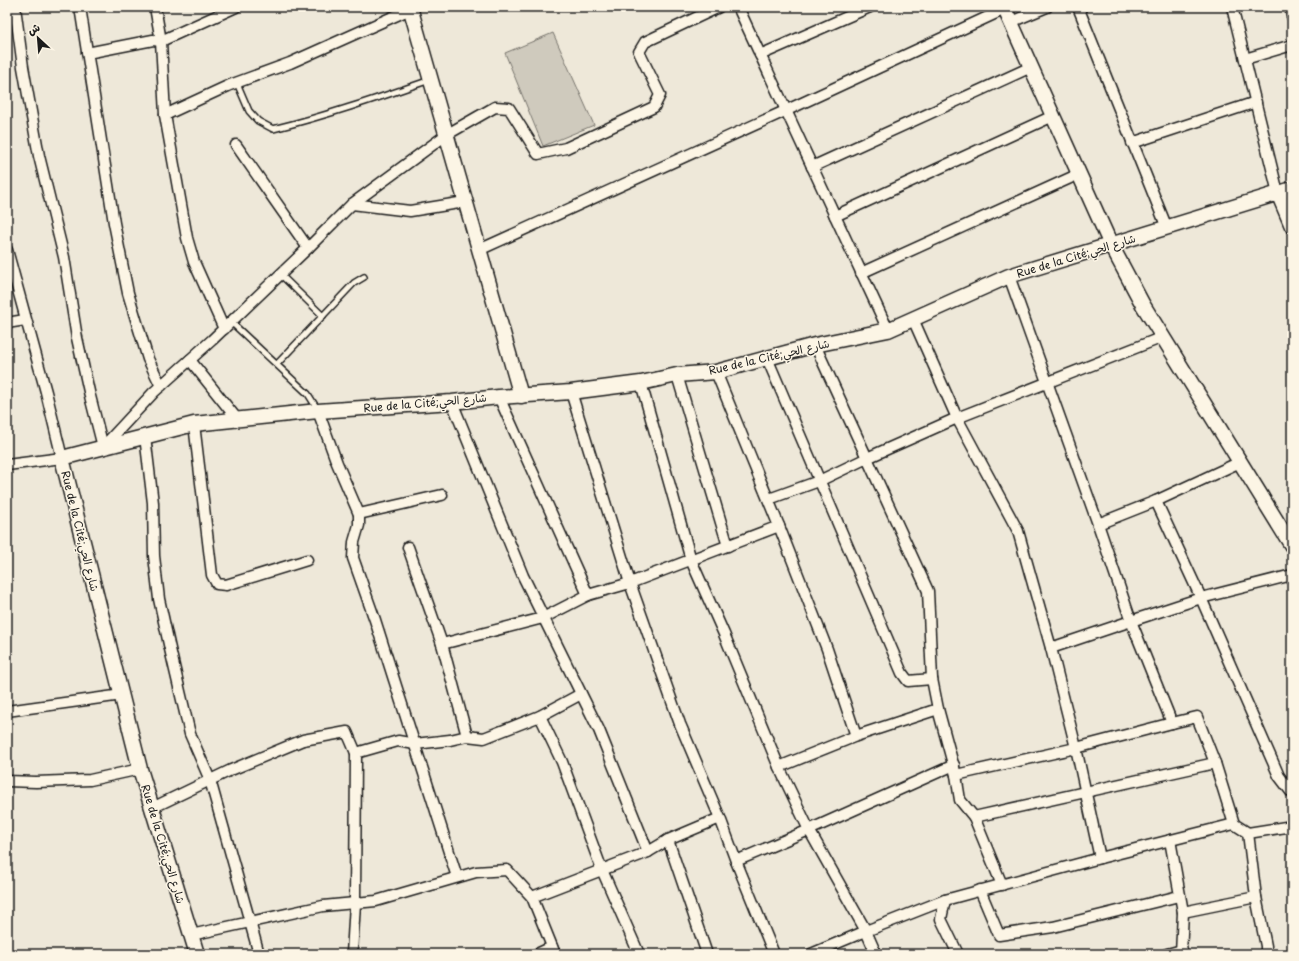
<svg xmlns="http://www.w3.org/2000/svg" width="1299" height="961" font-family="'Playpen Sans','Playpen Sans Arabic',sans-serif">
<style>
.park{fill:#cfcabd;stroke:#76736c}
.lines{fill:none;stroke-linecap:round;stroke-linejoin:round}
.lane-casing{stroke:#1c1c1c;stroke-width:8}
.street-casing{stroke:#1c1c1c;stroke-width:13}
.secondary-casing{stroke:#1c1c1c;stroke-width:17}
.lane{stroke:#fcf5e5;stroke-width:5}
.street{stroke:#fcf5e5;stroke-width:10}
.secondary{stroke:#fcf5e5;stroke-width:14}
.labels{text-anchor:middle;stroke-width:3;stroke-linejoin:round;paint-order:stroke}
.street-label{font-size:11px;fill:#1c1c1c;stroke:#fcf5e5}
</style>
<rect width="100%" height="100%" fill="#eee8d9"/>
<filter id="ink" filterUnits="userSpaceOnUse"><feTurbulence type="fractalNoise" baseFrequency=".025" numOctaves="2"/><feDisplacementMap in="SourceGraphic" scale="8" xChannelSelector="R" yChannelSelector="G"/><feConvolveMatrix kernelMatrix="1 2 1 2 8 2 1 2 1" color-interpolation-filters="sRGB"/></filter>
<g filter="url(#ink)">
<polygon class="park" points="553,33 594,125 543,146 505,53"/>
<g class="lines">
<g class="lane-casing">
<g id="lane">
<path d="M237 83 249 111 258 121 273 129C326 116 378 98 430 80"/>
<polyline points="281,275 323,316"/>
<polyline points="231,322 308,394 318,410"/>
<polyline points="277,364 354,283 364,277"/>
</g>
</g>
<g class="street-casing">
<g id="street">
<polyline points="15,7 23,67 39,156 64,257 77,338 90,396 103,447"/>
<polyline points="80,7 114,223 128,293 148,359 161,386"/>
<polyline points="155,7 161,41 165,115 187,238 194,262 224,329"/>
<polyline points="738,7 888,330"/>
<polyline points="1078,7 1167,228"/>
<polyline points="1232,7 1278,193"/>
<polyline points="1290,7 1292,16"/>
<polyline points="1011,22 1047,7"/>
<polyline points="87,53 153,40 161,41 236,7"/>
<polyline points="760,55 870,7"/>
<polyline points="1245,59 1292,45"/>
<polyline points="165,115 230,85 290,63 415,7"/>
<polyline points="1132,143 1256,102"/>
<polyline points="236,145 308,248"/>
<polyline points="812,167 1031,67"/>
<polyline points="352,204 410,211 465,202"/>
<polyline points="835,216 1053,116"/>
<polyline points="7,250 46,392 62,458 7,465"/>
<polyline points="479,250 785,111 1005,9"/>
<polyline points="861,273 1079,174"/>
<polyline points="1009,276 1098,524 1131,621 1201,598 1292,575"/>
<polyline points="913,319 957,418 1018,531 1051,648"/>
<polyline points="7,323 25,320"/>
<polyline points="767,358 902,673 908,681 932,679"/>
<polyline points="190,360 237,419"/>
<polyline points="716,372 779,526"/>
<polyline points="677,375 728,546"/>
<polyline points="641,383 691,560 724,634 779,767 809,830 954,765"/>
<polyline points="571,392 630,583 680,724 720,818"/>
<polyline points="452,402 523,576 599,730 648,852"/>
<polyline points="318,411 337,463 359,514 359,525 354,542 353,558 375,620 457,877"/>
<polyline points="194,424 212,575 217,584 226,585 307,560"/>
<polyline points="145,436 153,503 154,556 159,599 170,649 190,734 210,780 259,954"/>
<polyline points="103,447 154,392 212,340 308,248 352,204 446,135 495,107 509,108 538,154 566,148 654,107 660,95 639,52 645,42 719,7"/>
<polyline points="769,499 819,481 867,458 815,345"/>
<polyline points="1156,501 1201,598 1279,776 1292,793"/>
<polyline points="359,514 442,495"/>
<polyline points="1098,524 1156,501 1240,462"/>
<polyline points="408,547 442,644 467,736"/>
<polyline points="588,595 630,583 779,526 827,649 856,736"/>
<polygon points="1131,621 1172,723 1076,748 1051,648"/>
<polyline points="442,644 543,618 588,595 499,397"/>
<polyline points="938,709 932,679 928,591 867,458 957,418 1163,337"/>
<polyline points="7,711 122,695"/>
<polyline points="540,716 562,762 602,870 639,954"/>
<polyline points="1172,723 1197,717 1215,763"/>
<polyline points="356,753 398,741 415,744 450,740 467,736 484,738 540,716 581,694"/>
<polyline points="779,767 856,736 938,709 956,775 1076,748 1100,858"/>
<polyline points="956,775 960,800 974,817"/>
<polyline points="7,781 36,782 90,780 140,769"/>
<polyline points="152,808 231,770 303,740 347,732 356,753 355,903 352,954"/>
<polyline points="1248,833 1256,897 1266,946 1266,954"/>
<polyline points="1170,840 1183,912 1256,897"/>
<polyline points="736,861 774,954"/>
<polyline points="1002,885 974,817 1215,763 1234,824"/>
<polyline points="980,890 999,935 1053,927 1179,896"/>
<polyline points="532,897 648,852 668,840"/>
<polyline points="945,900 941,919 958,954"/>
<polyline points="191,935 323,906 376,901 476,872 507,870 532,897 555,954"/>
<polyline points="537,954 552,947"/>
<polyline points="707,954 668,840 720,818 736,861 809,830 866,931 811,954"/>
<polyline points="876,954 866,931 945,900 1100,858 1234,824 1248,833 1292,826"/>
<polyline points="1167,954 1182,950"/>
<polyline points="1181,954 1183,912"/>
</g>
</g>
<g class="secondary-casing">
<g id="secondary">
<polyline points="410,7 521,396"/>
<polyline points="1004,7 1111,245 1143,305 1292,546"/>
<polyline points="1278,193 1292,226"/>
<polyline points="197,954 140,769 62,458 194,424 318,411 452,402 499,397 571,392 641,383 677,375 716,372 815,345 888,330 1009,276 1292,189"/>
</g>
</g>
<use href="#lane" class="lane"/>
<use href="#street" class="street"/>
<use href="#secondary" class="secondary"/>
</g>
</g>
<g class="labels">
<g class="street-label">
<text transform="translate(1076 256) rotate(-17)" y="4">Rue de la Cité;شارع الحي</text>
<text transform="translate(769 357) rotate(-13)" y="4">Rue de la Cité;شارع الحي</text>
<text transform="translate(425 403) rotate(-5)" y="4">Rue de la Cité;شارع الحي</text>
<text transform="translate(80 531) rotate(76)" y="4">Rue de la Cité;شارع الحي</text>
<text transform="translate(163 844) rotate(73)" y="4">Rue de la Cité;شارع الحي</text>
</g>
</g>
<rect width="1299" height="961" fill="none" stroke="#fcf5e5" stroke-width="24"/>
<rect x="12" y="12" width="1275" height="937" fill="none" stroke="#1c1c1c" stroke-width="1.5" filter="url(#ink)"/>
<g transform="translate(38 38) rotate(334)" stroke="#fcf5e5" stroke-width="3" paint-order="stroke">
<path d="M0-3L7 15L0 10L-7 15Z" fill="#1c1c1c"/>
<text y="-6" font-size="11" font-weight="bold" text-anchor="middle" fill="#1c1c1c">ش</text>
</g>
</svg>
